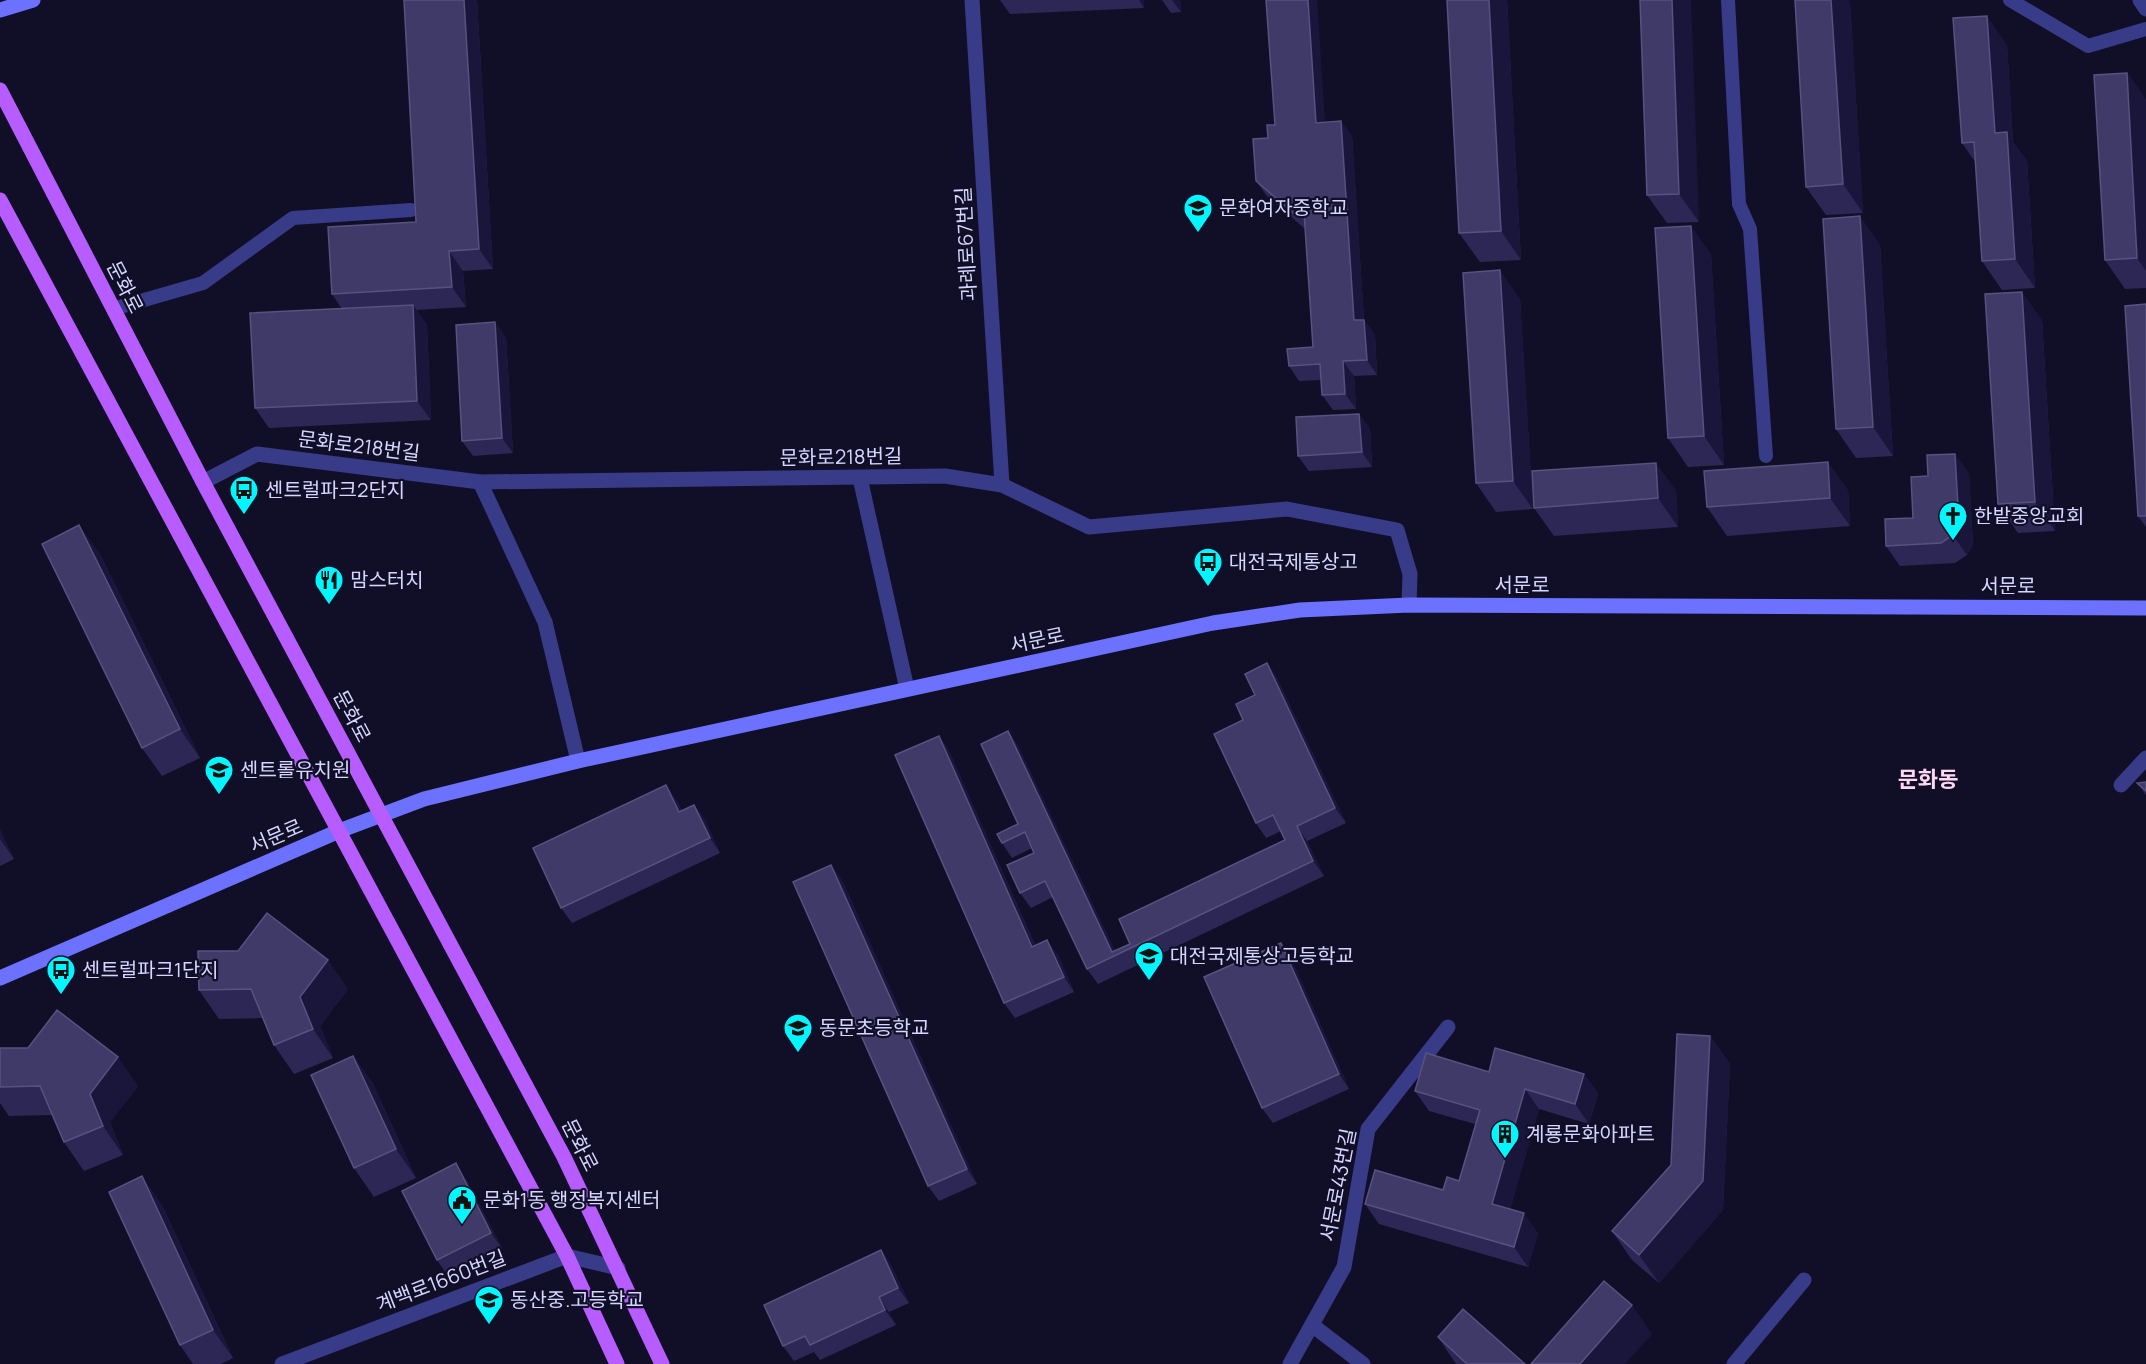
<svg xmlns="http://www.w3.org/2000/svg" width="2146" height="1364" font-family="Manrope,'Noto Sans KR',sans-serif">
<style>
.lines{fill:none;stroke-linecap:round;stroke-linejoin:round}
.lane{stroke:#383b87;stroke-width:14}
.street{stroke:#383b87;stroke-width:15}
.secondary{stroke:#6c72ff;stroke-width:15}
.primary{stroke:#b75cff;stroke-width:15}
.wall{fill:#2d2756}
.shaded-wall{fill:#1a163b}
.building{fill:#3f3a68;stroke:#575280;stroke-width:1.5}
.labels{text-anchor:middle;stroke-width:4.5;stroke-linejoin:round;paint-order:stroke}
.poi-label{font-size:20px;fill:#d7d5ff;stroke:#110f27;text-anchor:start}
.street-label{font-size:20px;fill:#d7d5ff;stroke:#110f27}
.quarter-label{font-size:22px;font-weight:bold;fill:#ffd7f3;stroke:#110f27}
</style>
<rect width="100%" height="100%" fill="#110f27"/>
<g class="lines">
<g class="lane">
<polyline points="1728,0 1739,204 1750,229 1766,456"/>
<polyline points="2010,0 2088,46 2146,29"/>
<polyline points="113,309 203,283 293,218 411,210"/>
</g>
<g class="street">
<polyline points="972,0 1002,485"/>
<polyline points="2140,0 2146,9"/>
<polyline points="860,478 907,689"/>
<polyline points="203,482 257,454 480,482 945,476 1002,485 1089,527 1287,509 1397,530 1410,574 1409,605"/>
<polyline points="480,482 545,622 578,761"/>
<polyline points="2121,785 2146,758"/>
<polyline points="1312,1325 1363,1364"/>
<polyline points="282,1364 567,1256 618,1268"/>
<polyline points="1290,1364 1344,1267 1368,1129 1448,1027"/>
<polyline points="1734,1364 1804,1280"/>
</g>
<g class="secondary">
<polyline points="0,10 33,0"/>
<polyline points="0,978 339,831 424,799 578,761 1213,623 1300,610 1409,605 2146,608"/>
</g>
<g class="primary">
<polyline points="0,90 203,482 564,1157 662,1364"/>
<polyline points="0,200 567,1256 617,1364"/>
</g>
</g>
<g class="wall">
<polygon points="404,0 477,0 493,269 463,271 466,307 416,310 427,325 431,420 269,428 255,408 342,309 332,294 416,222"/>
<polygon points="1000,0 1144,0 1144,8 1010,14"/>
<polygon points="1162,0 1180,0 1181,12 1171,13"/>
<polygon points="1447,0 1507,0 1521,260 1480,262 1459,233"/>
<polygon points="1640,0 1699,222 1667,223 1647,195"/>
<polygon points="1850,3 1863,213 1826,215 1806,187"/>
<polygon points="2007,45 2013,142 2027,161 2035,288 2002,290 1982,261 1976,163 1962,143"/>
<polygon points="2127,73 2146,100 2146,288 2125,289 2105,260"/>
<polygon points="1325,122 1352,136 1364,320 1375,335 1377,375 1354,376 1356,409 1333,410 1322,395 1321,380 1299,381 1289,366 1313,347 1305,228 1304,228 1267,196 1256,181 1268,138 1275,125"/>
<polygon points="1880,245 1893,456 1856,458 1836,429"/>
<polygon points="1711,254 1724,465 1688,467 1668,438"/>
<polygon points="1520,299 1533,509 1496,512 1476,483"/>
<polygon points="2146,304 2146,527 2138,516"/>
<polygon points="2042,320 2055,531 2018,533 1998,504"/>
<polygon points="506,337 513,453 473,456 462,441"/>
<polygon points="1359,414 1370,429 1372,467 1309,471 1298,456"/>
<polygon points="1969,473 1973,544 1967,555 1955,563 1900,566 1886,546 1913,518"/>
<polygon points="1848,490 1850,526 1727,536 1707,507"/>
<polygon points="1676,491 1678,527 1554,536 1534,508"/>
<polygon points="100,554 200,758 162,776 142,748"/>
<polygon points="1267,663 1277,678 1346,823 1307,841 1324,876 1098,984 1087,969 1053,897 1031,908 1020,893 1034,853 1032,848 1012,858 1002,843 1018,824 1008,731 1018,746 1115,951 1130,944 1285,840 1281,831 1266,838 1256,823 1243,720 1255,695"/>
<polygon points="939,736 949,751 1035,945 1058,955 1074,992 1015,1018 1004,1003"/>
<polygon points="2146,782 2146,795 2137,783"/>
<polygon points="666,785 676,800 682,811 694,805 705,820 720,853 572,923 561,908"/>
<polygon points="0,830 14,859 0,866"/>
<polygon points="842,880 977,1184 939,1201 928,1186"/>
<polygon points="1281,943 1291,958 1349,1089 1273,1123 1262,1108"/>
<polygon points="348,989 320,1026 333,1058 294,1074 274,1045 262,1018 219,1019 199,990"/>
<polygon points="1710,1036 1730,1064 1723,1210 1659,1283 1632,1260 1612,1231 1671,1165"/>
<polygon points="0,1048 28,1048 138,1086 110,1122 123,1155 84,1171 64,1142 52,1115 9,1116 0,1103"/>
<polygon points="353,1056 373,1084 416,1178 374,1197 354,1168"/>
<polygon points="1489,1072 1584,1074 1598,1094 1589,1124 1539,1109 1510,1209 1538,1233 1528,1267 1379,1224 1365,1204 1443,1190 1459,1181 1475,1124 1429,1111 1415,1091"/>
<polygon points="466,1179 502,1248 448,1276 437,1260"/>
<polygon points="162,1205 233,1358 221,1364 193,1364 180,1345"/>
<polygon points="881,1250 891,1265 909,1303 889,1312 896,1325 820,1360 814,1352 794,1361 783,1346"/>
<polygon points="1438,1337 1525,1364 1456,1364"/>
</g>
<g class="shaded-wall">
<polygon points="464,0 477,0 493,269 479,249"/>
<polygon points="1139,0 1144,0 1144,8"/>
<polygon points="1172,0 1180,0 1181,12"/>
<polygon points="1308,0 1317,0 1326,138 1316,123"/>
<polygon points="1489,0 1507,0 1521,260 1501,231"/>
<polygon points="1672,0 1691,0 1699,222 1679,194"/>
<polygon points="1831,0 1848,0 1850,3 1863,213 1843,184"/>
<polygon points="1987,16 2007,45 2013,142 2027,161 2035,288 2015,259 1995,133"/>
<polygon points="2127,73 2146,100 2146,271 2137,258"/>
<polygon points="1341,121 1352,136 1365,335 1354,320"/>
<polygon points="1860,216 1880,245 1893,456 1873,427"/>
<polygon points="1691,226 1711,254 1724,465 1704,436"/>
<polygon points="449,251 463,271 466,307 452,287"/>
<polygon points="1500,270 1520,299 1533,509 1513,481"/>
<polygon points="2022,292 2042,320 2055,531 2035,502"/>
<polygon points="413,305 427,325 431,420 417,401"/>
<polygon points="1364,320 1375,335 1377,375 1367,360"/>
<polygon points="495,322 506,337 513,453 502,438"/>
<polygon points="1343,361 1354,376 1356,409 1345,394"/>
<polygon points="1359,414 1370,429 1372,467 1362,452"/>
<polygon points="1955,454 1969,473 1973,544 1967,555 1953,535"/>
<polygon points="1828,462 1848,490 1850,526 1830,498"/>
<polygon points="1656,463 1676,491 1678,527 1658,498"/>
<polygon points="79,525 100,554 200,758 180,729"/>
<polygon points="1267,663 1277,678 1346,823 1335,808"/>
<polygon points="1008,731 1018,746 1117,955 1112,952"/>
<polygon points="939,736 949,751 1042,962 1032,947"/>
<polygon points="666,785 676,800 689,827 679,812"/>
<polygon points="694,805 705,820 720,853 710,838"/>
<polygon points="1297,826 1307,841 1324,876 1313,861"/>
<polygon points="0,830 14,859 0,839"/>
<polygon points="831,865 842,880 977,1184 967,1169"/>
<polygon points="1047,940 1058,955 1074,992 1064,977"/>
<polygon points="1281,943 1291,958 1349,1089 1339,1074"/>
<polygon points="328,960 348,989 320,1026 333,1058 313,1029 300,997"/>
<polygon points="1710,1036 1730,1064 1723,1210 1659,1283 1639,1255 1703,1181"/>
<polygon points="353,1056 373,1084 416,1178 396,1149"/>
<polygon points="118,1057 138,1086 110,1122 123,1155 103,1126 90,1094"/>
<polygon points="1584,1074 1598,1094 1589,1124 1575,1104"/>
<polygon points="1525,1089 1539,1109 1506,1224 1492,1204"/>
<polygon points="456,1163 466,1179 502,1248 491,1233"/>
<polygon points="142,1176 162,1205 233,1358 213,1330"/>
<polygon points="1524,1213 1538,1233 1528,1267 1514,1247"/>
<polygon points="881,1250 891,1265 909,1303 898,1288"/>
<polygon points="879,1297 889,1312 896,1325 885,1310"/>
<polygon points="1632,1305 1652,1334 1625,1364 1580,1364"/>
</g>
<g class="building">
<polygon points="404,0 464,0 479,249 449,251 452,287 332,294 328,227 416,222"/>
<polygon points="1266,0 1308,0 1316,123 1341,121 1354,320 1364,320 1367,360 1343,361 1345,394 1322,395 1320,364 1289,366 1287,349 1313,347 1304,212 1293,213 1256,181 1253,139 1268,138 1267,125 1275,125"/>
<polygon points="1447,0 1489,0 1501,231 1459,233"/>
<polygon points="1640,0 1672,0 1679,194 1647,195"/>
<polygon points="1795,0 1831,0 1843,184 1806,187"/>
<polygon points="1987,16 1995,133 2007,132 2015,259 1982,261 1974,142 1962,143 1953,18"/>
<polygon points="2127,73 2137,258 2105,260 2094,75"/>
<polygon points="1860,216 1873,427 1836,429 1823,219"/>
<polygon points="1691,226 1704,436 1668,438 1655,228"/>
<polygon points="1500,270 1513,481 1476,483 1463,273"/>
<polygon points="2022,292 2035,502 1998,504 1985,294"/>
<polygon points="2146,304 2146,516 2138,516 2125,306"/>
<polygon points="413,305 417,401 255,408 250,313"/>
<polygon points="495,322 502,438 462,441 456,325"/>
<polygon points="1359,414 1362,452 1298,456 1296,417"/>
<polygon points="1955,454 1959,524 1953,535 1941,543 1886,546 1885,519 1913,518 1911,477 1928,476 1927,455"/>
<polygon points="1828,462 1830,498 1707,507 1704,471"/>
<polygon points="1656,463 1658,498 1534,508 1532,471"/>
<polygon points="79,525 180,729 142,748 42,544"/>
<polygon points="1267,663 1335,808 1297,826 1313,861 1087,969 1045,881 1020,893 1007,865 1034,853 1025,832 1002,843 997,834 1018,824 981,744 1008,731 1112,952 1130,944 1119,919 1285,840 1273,815 1256,823 1214,734 1243,720 1236,704 1255,695 1245,674"/>
<polygon points="939,736 1032,947 1047,940 1064,977 1004,1003 895,755"/>
<polygon points="2146,782 2146,791 2137,783"/>
<polygon points="666,785 679,812 694,805 710,838 561,908 533,848"/>
<polygon points="831,865 967,1169 928,1186 793,882"/>
<polygon points="267,913 328,960 300,997 313,1029 274,1045 251,989 199,990 198,951 238,951"/>
<polygon points="1281,943 1339,1074 1262,1108 1204,977"/>
<polygon points="57,1010 118,1057 90,1094 103,1126 64,1142 40,1086 0,1087 0,1048 28,1048"/>
<polygon points="1677,1034 1710,1036 1703,1181 1639,1255 1612,1231 1671,1165"/>
<polygon points="1495,1048 1584,1074 1575,1104 1525,1089 1492,1204 1524,1213 1514,1247 1365,1204 1375,1170 1443,1190 1447,1177 1459,1181 1480,1110 1415,1091 1426,1053 1489,1072"/>
<polygon points="353,1056 396,1149 354,1168 311,1075"/>
<polygon points="456,1163 491,1233 437,1260 402,1191"/>
<polygon points="142,1176 213,1330 180,1345 109,1192"/>
<polygon points="881,1250 898,1288 879,1297 885,1310 810,1345 805,1336 783,1346 764,1305"/>
<polygon points="1604,1281 1632,1305 1580,1364 1531,1364"/>
<polygon points="1463,1309 1525,1364 1467,1364 1438,1337"/>
</g>
<defs>
<g id="school-pin" transform="scale(1.5)"><path d="M0 17L-7.5 6A9.5 9.5 0 1 1 7.5 6Z" fill="#01f7ff" stroke="#110f27"/><path d="M0-5L7-2L0 1L-7-2ZM-4 1L0 2.5L4 1V4Q0 6-4 4Z" fill="#111"/></g>
<g id="bus-pin" transform="scale(1.5)"><path d="M0 17L-7.5 6A9.5 9.5 0 1 1 7.5 6Z" fill="#01f7ff" stroke="#110f27"/><path d="M-5-6H5V4H4V6H2V4H-2V6H-4V4H-5ZM-3.5-4V0h7V-4ZM-3.5 1.2v1.5H-2V1.2ZM2 1.2v1.5H3.5V1.2Z" fill="#111"/></g>
<g id="church-pin" transform="scale(1.5)"><path d="M0 17L-7.5 6A9.5 9.5 0 1 1 7.5 6Z" fill="#01f7ff" stroke="#110f27"/><path d="M-1.2-6h2.4v3.5h3.3v2.4h-3.3V6h-2.4V-.1h-3.3v-2.4h3.3Z" fill="#111"/></g>
<g id="restaurant-pin" transform="scale(1.5)"><path d="M0 17L-7.5 6A9.5 9.5 0 1 1 7.5 6Z" fill="#01f7ff" stroke="#110f27"/><path d="M-5-6h1v4h1v-4h1v4h1v-4h1v5L-1.5 .5V6h-2V.5L-5-1ZM5-6V6H3V1.5H1.5Q1.5-4 5-6Z" fill="#111"/></g>
<g id="building-pin" transform="scale(1.5)"><path d="M0 17L-7.5 6A9.5 9.5 0 1 1 7.5 6Z" fill="#01f7ff" stroke="#110f27"/><path d="M-4-6H4V6H1V3H-1V6H-4ZM-2.5-4.3h1.7v1.8h-1.7ZM.8-4.3h1.7v1.8H.8ZM-2.5-1h1.7V.8h-1.7ZM.8-1h1.7V.8H.8Z" fill="#111"/></g>
<g id="civic-pin" transform="scale(1.5)"><path d="M0 17L-7.5 6A9.5 9.5 0 1 1 7.5 6Z" fill="#01f7ff" stroke="#110f27"/><path d="M-.6-6.5H3V-4.5H.6V-3L4-1V1h2V6H-6V1h2V-1L-.6-3ZM-1.2 2.5V6h2.4V2.5Z" fill="#111"/></g>
</defs>
<g fill-rule="evenodd">
<use href="#school-pin" x="1198" y="208"/>
<use href="#bus-pin" x="244" y="490"/>
<use href="#church-pin" x="1953" y="516"/>
<use href="#bus-pin" x="1208" y="562"/>
<use href="#restaurant-pin" x="329" y="580"/>
<use href="#school-pin" x="219" y="770"/>
<use href="#school-pin" x="1149" y="956"/>
<use href="#bus-pin" x="61" y="970"/>
<use href="#school-pin" x="798" y="1028"/>
<use href="#building-pin" x="1505" y="1134"/>
<use href="#civic-pin" x="462" y="1200"/>
<use href="#school-pin" x="489" y="1300"/>
</g>
<g class="labels">
<g class="poi-label">
<text x="1219" y="215">문화여자중학교</text>
<text x="265" y="497">센트럴파크2단지</text>
<text x="1974" y="523">한밭중앙교회</text>
<text x="1229" y="569">대전국제통상고</text>
<text x="350" y="587">맘스터치</text>
<text x="240" y="777">센트롤유치원</text>
<text x="1170" y="963">대전국제통상고등학교</text>
<text x="82" y="977">센트럴파크1단지</text>
<text x="819" y="1035">동문초등학교</text>
<text x="1526" y="1141">계룡문화아파트</text>
<text x="483" y="1207">문화1동 행정복지센터</text>
<text x="510" y="1307">동산중.고등학교</text>
</g>
<g class="street-label">
<text transform="translate(966 244) rotate(-93)" y="7">과례로67번길</text>
<text transform="translate(125 287) rotate(63)" y="7">문화로</text>
<text transform="translate(359 446) rotate(7)" y="7">문화로218번길</text>
<text transform="translate(841 457) rotate(-1)" y="7">문화로218번길</text>
<text x="1522" y="592">서문로</text>
<text x="2008" y="593">서문로</text>
<text transform="translate(1037 640) rotate(-12)" y="7">서문로</text>
<text transform="translate(352 716) rotate(62)" y="7">문화로</text>
<text transform="translate(276 836) rotate(-23)" y="7">서문로</text>
<text transform="translate(580 1145) rotate(63)" y="7">문화로</text>
<text transform="translate(1338 1185) rotate(-79)" y="7">서문로43번길</text>
<text transform="translate(441 1281) rotate(-21)" y="7">계백로1660번길</text>
</g>
<g class="quarter-label">
<text x="1928" y="787">문화동</text>
</g>
</g>
</svg>
